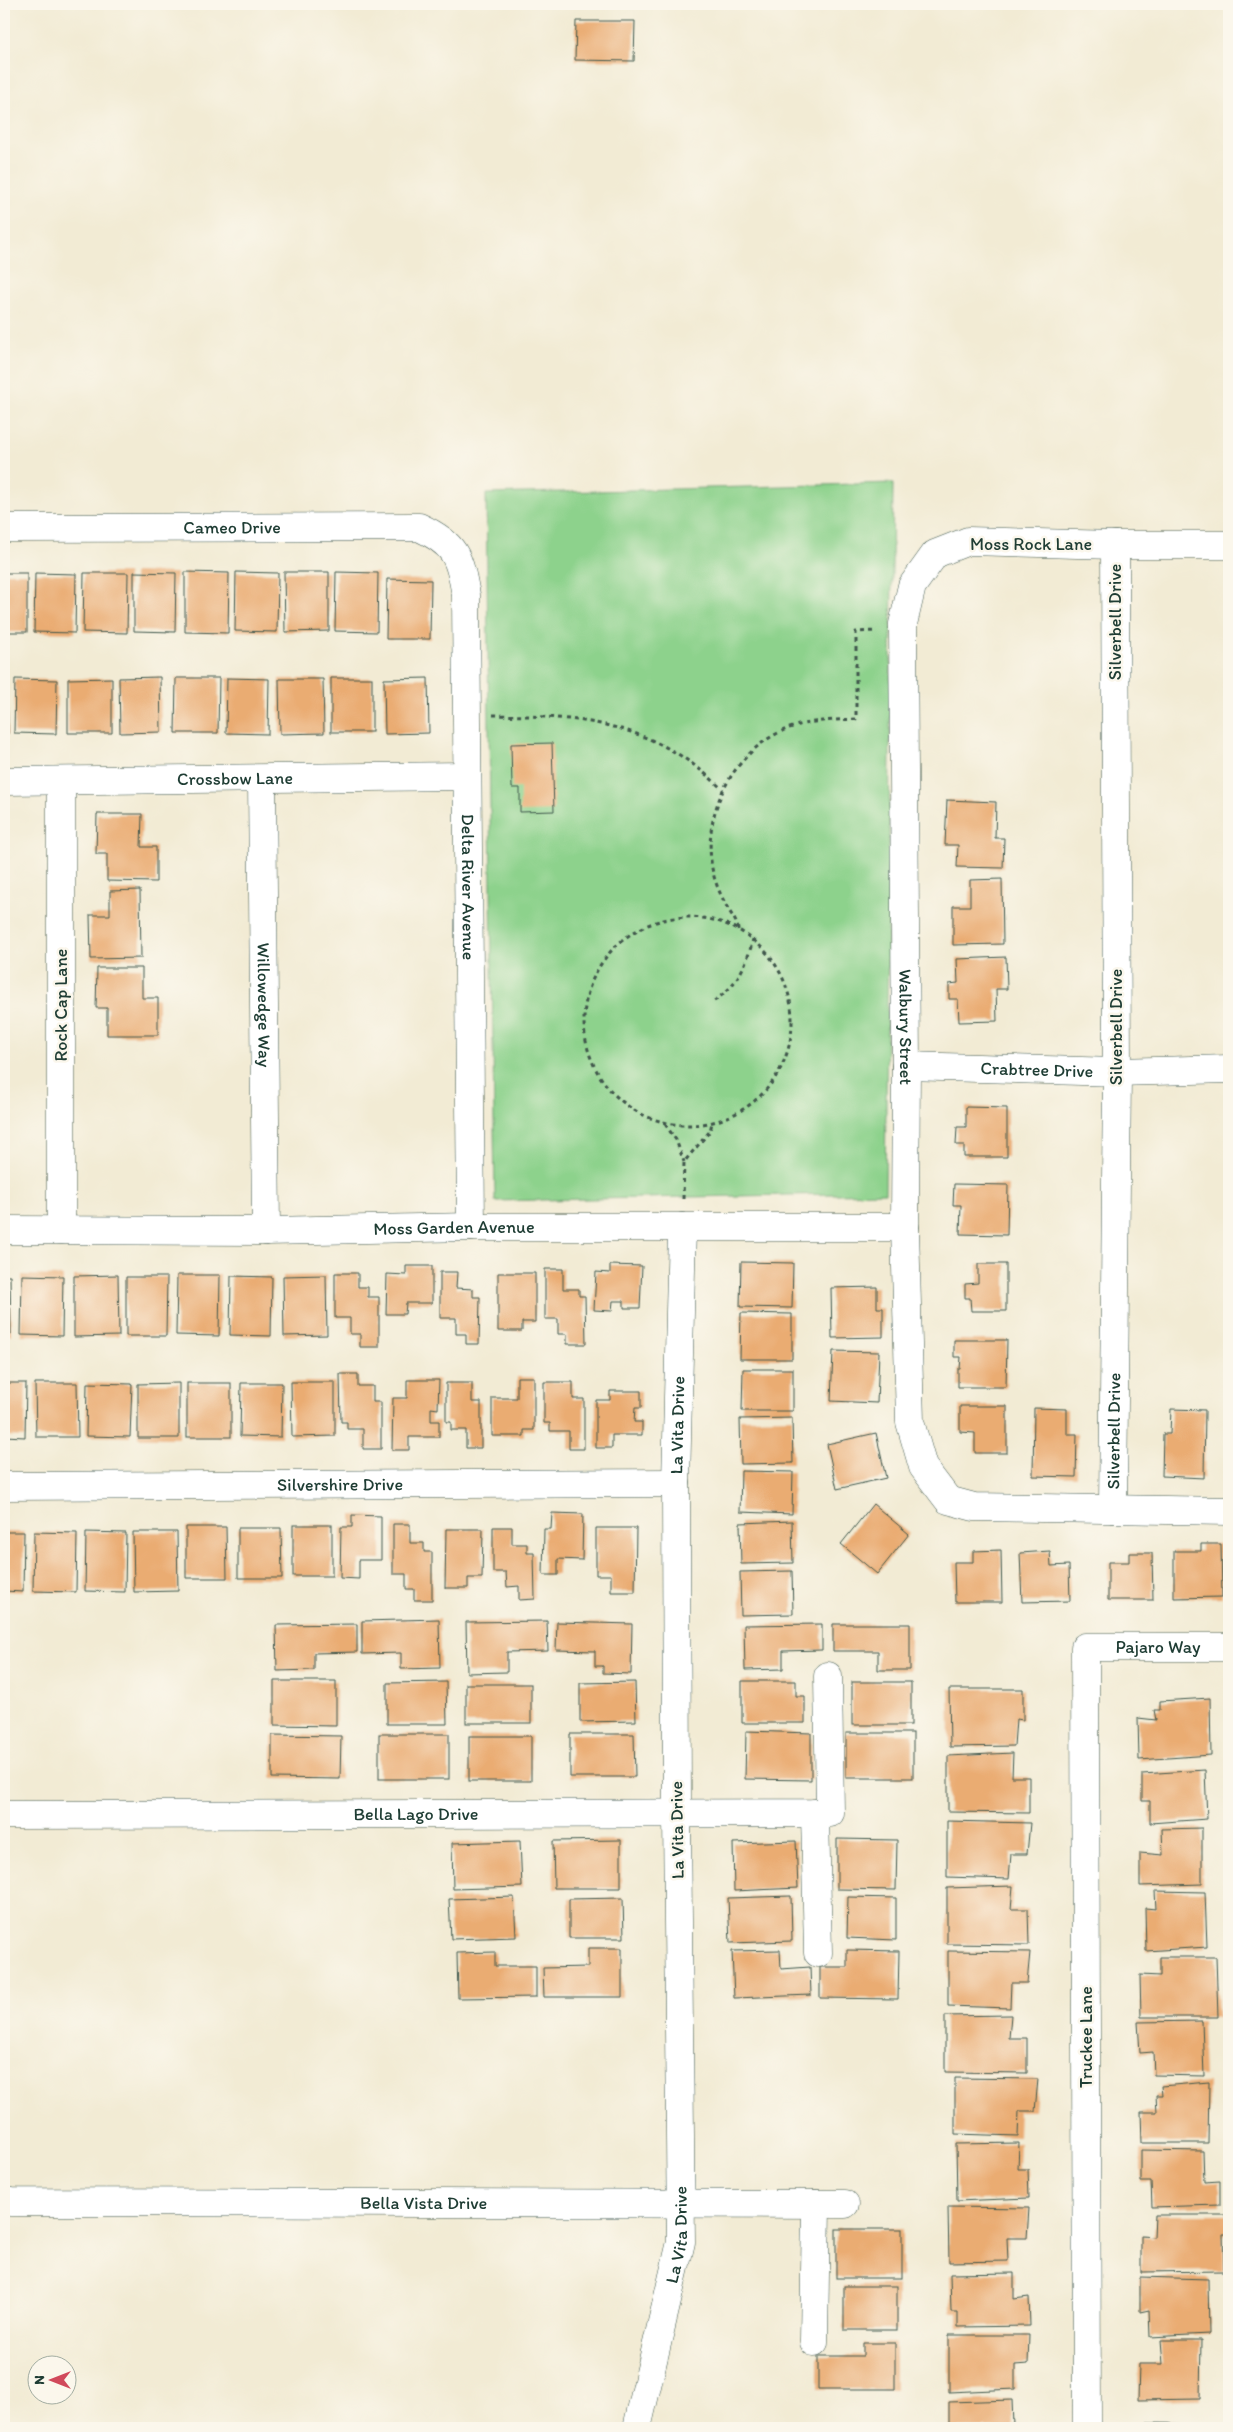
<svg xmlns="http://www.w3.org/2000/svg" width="1233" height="2432" font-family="Itim,sans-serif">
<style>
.green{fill:#8dd28c;stroke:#568860}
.building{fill:#eaac72}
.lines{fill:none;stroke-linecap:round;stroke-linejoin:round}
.minor-casing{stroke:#3f574c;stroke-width:29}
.path{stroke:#3f574c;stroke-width:3;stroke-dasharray:4 4;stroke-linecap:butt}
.minor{stroke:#fff;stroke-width:28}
.labels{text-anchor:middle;stroke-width:5;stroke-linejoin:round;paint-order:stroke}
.street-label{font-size:18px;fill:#1f3d34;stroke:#fbf7ec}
</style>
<rect width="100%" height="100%" fill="#fbf7ec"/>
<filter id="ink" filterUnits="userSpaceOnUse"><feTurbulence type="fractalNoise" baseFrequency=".02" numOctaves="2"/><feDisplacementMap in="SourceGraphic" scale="10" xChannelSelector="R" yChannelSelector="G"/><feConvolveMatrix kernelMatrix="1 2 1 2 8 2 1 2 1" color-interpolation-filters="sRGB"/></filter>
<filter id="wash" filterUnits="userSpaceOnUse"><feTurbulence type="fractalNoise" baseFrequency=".0096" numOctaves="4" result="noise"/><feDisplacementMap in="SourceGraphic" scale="20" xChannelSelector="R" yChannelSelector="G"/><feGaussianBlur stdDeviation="1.12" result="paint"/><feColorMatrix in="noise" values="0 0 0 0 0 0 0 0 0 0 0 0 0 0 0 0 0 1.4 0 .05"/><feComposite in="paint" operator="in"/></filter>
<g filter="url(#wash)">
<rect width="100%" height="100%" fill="#f2ebd4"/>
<polygon class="green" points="893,483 885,1193 495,1201 486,494"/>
<g id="blocks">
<g class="building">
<polygon points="576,21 635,21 634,61 575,60"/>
<polygon points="134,572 176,573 175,632 134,631"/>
<polygon points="185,572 229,573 228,633 185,632"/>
<polygon points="236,572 278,573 277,632 235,631"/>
<polygon points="284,572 329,572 329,631 285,632"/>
<polygon points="336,572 378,573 377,632 335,631"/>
<rect x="4" y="573" width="23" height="59"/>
<polygon points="35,573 76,574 75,633 34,632"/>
<polygon points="84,573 128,573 127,633 83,632"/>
<polygon points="387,579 431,580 430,639 386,639"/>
<polygon points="160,677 161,732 120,733 119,678"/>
<polygon points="112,678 112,733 68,733 68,679"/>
<polygon points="176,678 219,678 218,733 175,733"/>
<polygon points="227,678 269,679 268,734 226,733"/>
<rect x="331" y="678" width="41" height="54"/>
<polygon points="428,678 429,733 385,734 384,679"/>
<polygon points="4,679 7,679 8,734 4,734"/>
<polygon points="15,679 57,680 56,734 14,733"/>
<polygon points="279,679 323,679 324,733 280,734"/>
<polygon points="552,743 554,811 520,812 520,788 512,788 511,744"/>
<polygon points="947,800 996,802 995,838 1004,838 1003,868 957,867 958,845 945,845"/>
<polygon points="97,814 142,814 141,847 156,847 156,882 107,881 107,854 96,854"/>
<polygon points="1002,879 1003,944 953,945 953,906 970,906 970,880"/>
<polygon points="140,890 141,958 91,959 90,915 110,915 110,891"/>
<polygon points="1006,957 1007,989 996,989 997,1021 959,1022 958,999 949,999 949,984 958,983 957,959"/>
<polygon points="97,968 142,968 142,998 158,998 158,1035 107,1035 107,1008 96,1008"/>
<polygon points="966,1107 1007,1108 1007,1157 964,1157 964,1145 956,1145 957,1127 966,1127"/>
<polygon points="954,1184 1008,1185 1007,1235 960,1234 961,1205 953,1205"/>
<polygon points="741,1262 793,1263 792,1308 740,1307"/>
<polygon points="978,1264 1006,1264 1006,1311 971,1311 970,1298 965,1298 965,1284 978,1283"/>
<polygon points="610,1265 642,1266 640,1308 624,1308 624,1301 613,1301 612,1311 594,1310 596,1272 610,1273"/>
<polygon points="406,1266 432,1266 432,1303 406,1303 405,1314 386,1314 387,1274 406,1275"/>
<polygon points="545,1269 563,1269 563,1289 579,1289 579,1296 585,1296 586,1344 567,1344 567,1334 558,1334 558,1319 545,1319"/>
<polygon points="440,1272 457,1272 456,1288 473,1289 473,1297 480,1297 479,1344 466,1344 466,1334 456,1334 456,1318 440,1318"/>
<polygon points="335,1273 358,1273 358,1287 368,1287 368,1297 379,1297 379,1347 360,1347 360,1334 350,1334 350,1318 335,1318"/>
<polygon points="498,1273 535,1273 535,1322 522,1322 522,1331 498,1331"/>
<polygon points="22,1275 63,1276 62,1336 21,1335"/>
<polygon points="118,1275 119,1336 74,1337 74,1276"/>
<polygon points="177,1275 220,1275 219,1336 176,1335"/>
<polygon points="326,1275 327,1335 284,1336 283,1276"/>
<polygon points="4,1276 10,1276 11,1335 4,1335"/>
<polygon points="231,1276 272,1277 271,1336 230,1335"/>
<polygon points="126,1277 167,1277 166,1336 126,1336"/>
<polygon points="877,1287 877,1308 883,1308 883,1337 832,1338 831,1288"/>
<polygon points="741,1313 792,1314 792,1359 740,1359"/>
<polygon points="954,1340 1007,1340 1006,1387 958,1387 958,1369 960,1369 961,1357 954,1357"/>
<polygon points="833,1351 879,1352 877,1403 831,1401"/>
<polygon points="743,1369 793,1369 793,1411 742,1411"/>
<polygon points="340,1374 358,1374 358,1386 373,1386 373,1402 381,1402 381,1449 363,1449 363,1429 347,1429 347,1422 341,1422"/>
<polygon points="517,1377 534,1377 534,1430 524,1430 524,1436 492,1436 492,1398 517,1398"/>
<polygon points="407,1380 439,1380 438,1409 431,1408 431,1421 439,1421 439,1437 409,1437 409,1450 392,1450 393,1398 407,1398"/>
<polygon points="291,1382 335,1382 335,1436 292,1437"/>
<polygon points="544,1382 573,1382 573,1399 584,1399 584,1449 569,1449 569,1431 550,1431 550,1423 544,1423"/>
<polygon points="4,1383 26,1383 25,1437 4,1436"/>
<polygon points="35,1383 77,1383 78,1437 36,1437"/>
<polygon points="87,1383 132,1384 130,1437 86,1436"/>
<polygon points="179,1383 179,1438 138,1438 138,1384"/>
<rect x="187" y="1383" width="44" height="54"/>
<polygon points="241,1383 282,1383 281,1437 240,1436"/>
<polygon points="446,1383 472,1383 472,1402 481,1402 481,1448 466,1448 466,1430 451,1430 451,1422 446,1422"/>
<polygon points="610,1391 641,1391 641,1408 635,1408 634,1422 642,1422 642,1435 612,1435 612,1448 596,1448 596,1400 610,1400"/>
<polygon points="960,1406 1007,1406 1007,1453 975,1453 975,1433 960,1432"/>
<polygon points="1034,1408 1067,1409 1067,1434 1077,1434 1076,1477 1033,1476"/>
<polygon points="1171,1409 1205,1410 1204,1478 1162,1476 1163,1434 1170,1434"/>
<polygon points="792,1418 793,1463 741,1464 740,1419"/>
<polygon points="876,1433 886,1478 837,1489 827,1444"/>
<polygon points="741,1471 793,1472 792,1514 740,1512"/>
<polygon points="873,1504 909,1534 877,1574 841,1544"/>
<polygon points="552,1513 583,1514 582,1560 558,1559 558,1575 543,1575 544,1529 551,1529"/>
<polygon points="352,1515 381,1516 381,1560 359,1560 359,1579 340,1578 341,1527 352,1527"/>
<polygon points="792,1521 793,1563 741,1564 740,1523"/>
<polygon points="393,1524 410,1524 410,1543 424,1543 424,1552 432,1552 432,1600 414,1600 414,1589 406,1589 406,1574 393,1574"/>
<rect x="293" y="1525" width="39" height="51"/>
<polygon points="186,1527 226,1527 227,1578 186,1578"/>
<polygon points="493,1527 512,1527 512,1544 527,1544 527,1553 534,1553 535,1599 519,1600 519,1586 507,1587 506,1572 493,1572"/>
<polygon points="238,1528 281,1528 282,1578 238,1578"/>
<polygon points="596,1528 636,1528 635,1592 611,1592 611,1575 596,1575"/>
<polygon points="446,1529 483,1529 482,1578 468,1578 468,1588 445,1588"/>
<polygon points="4,1532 24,1532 23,1592 4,1591"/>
<polygon points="34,1532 77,1533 76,1592 33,1591"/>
<polygon points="86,1532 126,1533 125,1592 85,1591"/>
<polygon points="133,1532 177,1532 178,1591 134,1592"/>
<polygon points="1201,1544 1221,1544 1222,1597 1174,1598 1174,1551 1201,1551"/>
<polygon points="1001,1550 1002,1602 955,1602 954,1562 973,1562 973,1551"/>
<polygon points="1050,1551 1051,1566 1069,1565 1070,1601 1022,1602 1020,1553"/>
<polygon points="1129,1553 1152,1553 1153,1600 1108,1600 1108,1562 1129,1562"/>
<polygon points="792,1571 793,1614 741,1615 740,1572"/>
<polygon points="439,1619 440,1668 401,1669 401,1653 362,1654 362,1621"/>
<polygon points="547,1621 548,1651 507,1652 507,1672 467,1673 466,1622"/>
<polygon points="557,1622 632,1624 631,1674 603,1673 603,1666 595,1666 595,1651 556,1650"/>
<polygon points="357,1624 357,1652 314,1653 314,1670 277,1671 276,1625"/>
<polygon points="822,1624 822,1650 783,1651 783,1669 745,1670 744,1625"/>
<polygon points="833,1624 910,1624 910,1670 878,1670 878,1651 833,1651"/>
<polygon points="274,1681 336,1681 336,1726 274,1725"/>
<polygon points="742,1681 796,1681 796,1696 805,1696 805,1723 742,1723"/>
<polygon points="446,1682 447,1724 387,1724 387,1683"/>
<polygon points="635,1682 636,1721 580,1722 580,1683"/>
<rect x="852" y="1682" width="59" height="43"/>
<rect x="466" y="1684" width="65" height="39"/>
<polygon points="949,1689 1023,1689 1023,1720 1016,1719 1014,1746 950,1747"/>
<polygon points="1210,1698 1211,1755 1139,1760 1138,1718 1156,1720 1154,1710 1160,1710 1160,1701"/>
<polygon points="746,1731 811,1733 811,1780 745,1779"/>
<rect x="846" y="1733" width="67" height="45"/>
<rect x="379" y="1734" width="70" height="45"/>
<polygon points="570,1734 634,1734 635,1777 570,1777"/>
<polygon points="272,1735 341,1736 340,1779 272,1778"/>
<rect x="469" y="1736" width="62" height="45"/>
<polygon points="1013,1753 1012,1777 1029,1777 1029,1813 948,1812 948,1756"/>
<polygon points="1205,1770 1207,1819 1150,1823 1150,1801 1142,1801 1142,1774"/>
<polygon points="947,1821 1030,1823 1027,1854 1011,1854 1009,1879 947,1877"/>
<polygon points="1202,1828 1202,1884 1140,1886 1140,1853 1163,1855 1162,1829"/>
<polygon points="837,1839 897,1840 896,1890 837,1889"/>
<polygon points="621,1840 621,1888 554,1888 553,1841"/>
<polygon points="520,1841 522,1887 453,1889 452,1843"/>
<polygon points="796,1841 798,1888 734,1891 733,1843"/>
<polygon points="1013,1886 1011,1909 1028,1909 1029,1945 947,1944 947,1888"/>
<polygon points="1155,1891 1205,1892 1207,1947 1146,1951 1145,1908 1156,1909"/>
<polygon points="791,1896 792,1941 730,1943 728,1898"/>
<polygon points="514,1897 516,1937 451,1939 449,1899"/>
<polygon points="848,1897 896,1898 896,1940 847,1938"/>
<polygon points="623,1898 624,1938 569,1938 569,1899"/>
<polygon points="588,1948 622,1948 622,1997 544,1997 543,1968 588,1967"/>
<polygon points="780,1950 781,1969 810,1967 811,1995 734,1998 732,1951"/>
<polygon points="847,1950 899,1951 898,1999 820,1998 820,1967 847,1967"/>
<polygon points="948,1951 1030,1952 1027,1983 1011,1983 1010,2008 948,2006"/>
<polygon points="495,1952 495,1966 536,1966 536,1997 458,1998 457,1953"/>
<polygon points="1160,1957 1216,1957 1218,2017 1141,2017 1140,1975 1160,1976"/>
<polygon points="1011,2015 1009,2038 1027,2038 1027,2073 945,2072 945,2016"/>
<polygon points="1202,2021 1204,2076 1154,2075 1153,2052 1140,2053 1138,2022"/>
<polygon points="955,2078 1038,2079 1035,2111 1019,2111 1018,2136 955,2134"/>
<polygon points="1209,2082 1208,2143 1142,2143 1141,2112 1157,2112 1156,2095 1162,2095 1161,2086"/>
<polygon points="1019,2143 1018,2169 1028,2169 1029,2198 957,2201 956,2144"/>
<polygon points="1141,2150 1203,2151 1204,2182 1220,2181 1220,2205 1152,2207 1151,2182 1141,2182"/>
<polygon points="948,2207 1029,2208 1027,2238 1007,2238 1008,2261 949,2262"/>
<polygon points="1155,2215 1229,2215 1229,2234 1223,2234 1224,2271 1141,2272 1141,2236 1154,2237"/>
<rect x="836" y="2229" width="66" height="49"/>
<polygon points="1014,2273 1014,2299 1029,2297 1030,2326 958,2327 958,2312 951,2312 950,2274"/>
<polygon points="1140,2277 1208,2279 1209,2334 1150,2337 1149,2310 1140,2312"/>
<rect x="844" y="2286" width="53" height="44"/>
<polygon points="949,2335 1029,2335 1028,2364 1015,2365 1015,2389 949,2392"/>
<polygon points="1161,2340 1201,2340 1200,2399 1138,2400 1139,2364 1163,2364"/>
<polygon points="863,2343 895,2343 895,2389 818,2389 818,2356 863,2356"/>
<polygon points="1012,2400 1013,2425 1022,2425 1022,2428 949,2428 949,2402"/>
<polygon points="1141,2423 1220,2424 1220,2428 1141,2428"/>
</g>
</g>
</g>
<g filter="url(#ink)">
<use href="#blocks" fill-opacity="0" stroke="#3f574c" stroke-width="1"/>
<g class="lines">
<g class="minor-casing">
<g id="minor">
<path id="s1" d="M4 528 419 527C456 544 459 557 466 595L471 1227"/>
<path id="s2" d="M1229 545H1115L968 541 935 554 912 586 903 624 906 1066 905 1227 910 1422 923 1467 948 1500 974 1507 1229 1511"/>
<path id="s3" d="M262 779 266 1231"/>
<path id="s4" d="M4 781 467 776"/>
<path id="s5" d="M906 1066 1117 1072 1229 1069"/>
<path id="s6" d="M4 1230 266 1231 471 1227H905"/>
<polyline points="61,1230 61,781"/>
<path id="s7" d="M4 1486 676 1483"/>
<path id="s8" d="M1113 1509 1117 1072 1115 545"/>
<polyline points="815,1813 818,1953"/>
<path id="s9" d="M4 1815 830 1813 828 1676"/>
<path id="s10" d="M4 2200 10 2202 845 2204"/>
<polyline points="814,2342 816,2204"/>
<path id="s11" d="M637 2428 681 2242 677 1813 676 1483 682 1227"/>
<path id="s12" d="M1087 2428 1085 1647H1229"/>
</g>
</g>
<g class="path">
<path d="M493 715C585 717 654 722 723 790"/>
<circle cx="688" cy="1021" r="104"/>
<path d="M738 930C737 920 731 915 727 907 719 892 712 876 711 860 704 802 742 740 799 725 818 720 837 720 856 719V632L876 631"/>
<path d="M714 1001C737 986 747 964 753 939"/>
<polyline points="665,1124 676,1140 684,1162"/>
<polyline points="683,1199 684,1162 710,1131 712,1123"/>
</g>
<use href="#minor" class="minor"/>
</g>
</g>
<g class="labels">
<g class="street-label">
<text dy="6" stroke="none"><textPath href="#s1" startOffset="228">Cameo Drive</textPath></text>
<text x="1031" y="550">Moss Rock Lane</text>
<text transform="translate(1115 622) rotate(-90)" y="6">Silverbell Drive</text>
<text dy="6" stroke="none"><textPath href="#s4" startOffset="231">Crossbow Lane</textPath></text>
<text dy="6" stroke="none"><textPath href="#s1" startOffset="795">Delta River Avenue</textPath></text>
<text transform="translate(61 1005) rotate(-90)" y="6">Rock Cap Lane</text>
<text dy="6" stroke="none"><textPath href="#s3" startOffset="226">Willowedge Way</textPath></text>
<text dy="6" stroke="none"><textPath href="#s2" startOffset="778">Walbury Street</textPath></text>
<text transform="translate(1116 1027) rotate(-90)" y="6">Silverbell Drive</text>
<text dy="6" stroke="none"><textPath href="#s5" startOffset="131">Crabtree Drive</textPath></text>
<text dy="6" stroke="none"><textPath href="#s6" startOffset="450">Moss Garden Avenue</textPath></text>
<text dy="6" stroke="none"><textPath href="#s11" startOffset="1008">La Vita Drive</textPath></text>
<text dy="6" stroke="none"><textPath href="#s8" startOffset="78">Silverbell Drive</textPath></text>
<text dy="6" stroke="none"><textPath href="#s7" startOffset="336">Silvershire Drive</textPath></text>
<text dy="6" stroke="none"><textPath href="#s12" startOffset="854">Pajaro Way</textPath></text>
<text dy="6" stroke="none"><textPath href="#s9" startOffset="412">Bella Lago Drive</textPath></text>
<text transform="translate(677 1830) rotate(-91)" y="6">La Vita Drive</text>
<text transform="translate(1086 2037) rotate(-90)" y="6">Truckee Lane</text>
<text dy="6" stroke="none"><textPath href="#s10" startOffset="420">Bella Vista Drive</textPath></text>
<text dy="6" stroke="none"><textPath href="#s11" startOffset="198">La Vita Drive</textPath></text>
</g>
</g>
<rect width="1233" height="2432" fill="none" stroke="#fbf7ec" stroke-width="20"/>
<g transform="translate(52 2380) rotate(270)"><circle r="24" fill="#fbf7ec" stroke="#a3ada2"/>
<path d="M0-4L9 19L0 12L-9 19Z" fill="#d1495b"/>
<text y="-8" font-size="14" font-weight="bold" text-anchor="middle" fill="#1f3d34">N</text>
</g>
</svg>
